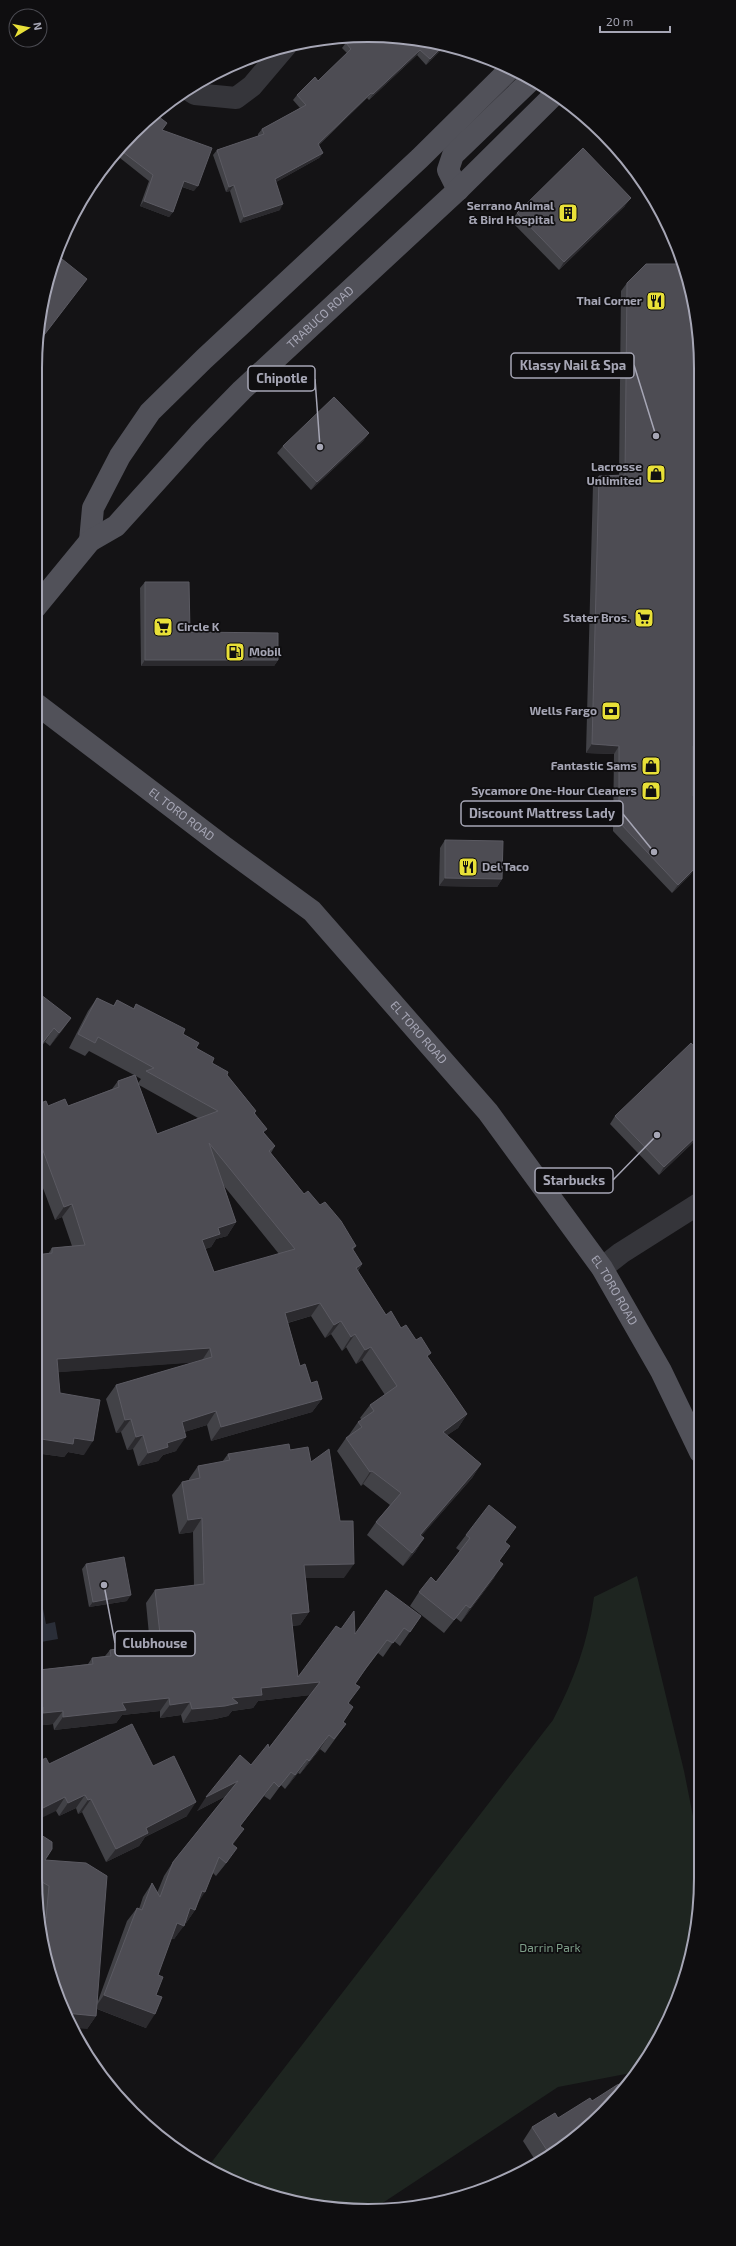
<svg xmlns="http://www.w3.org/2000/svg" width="736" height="2246" font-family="'Exo 2',sans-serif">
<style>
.green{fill:#1e2520}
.water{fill:#2a2e38}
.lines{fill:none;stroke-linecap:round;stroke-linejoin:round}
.minor{stroke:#35353a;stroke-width:22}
.major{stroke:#515159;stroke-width:22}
.wall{fill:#424247;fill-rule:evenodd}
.shaded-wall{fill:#2b2a2e}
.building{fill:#4d4c53;stroke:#5b5a62;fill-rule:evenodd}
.labels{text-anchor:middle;stroke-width:3.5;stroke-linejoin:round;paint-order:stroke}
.poi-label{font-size:12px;font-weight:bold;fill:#a6a6b5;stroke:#0f0e10;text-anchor:end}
.street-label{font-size:12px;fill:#a6a6b5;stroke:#0f0e10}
.park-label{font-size:12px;fill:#7e9f89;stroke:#0f0e10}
.rim{fill:none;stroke:#a6a6b5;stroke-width:2}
.leader{fill:none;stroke:#a6a6b5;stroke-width:1.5}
.callout-dot{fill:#a6a6b5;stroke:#0f0e10;stroke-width:1.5}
.callout{fill:#0f0e10;stroke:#a6a6b5;stroke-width:1.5}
.callout-label{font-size:13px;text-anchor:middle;font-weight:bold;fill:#a6a6b5}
</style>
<rect width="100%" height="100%" fill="#141315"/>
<path class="green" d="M637 1576 684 1771 701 1856V1878L695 1943 676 2005 645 2063 636 2072 558 2087 372 2210 325 2208 221 2177 207 2168 553 1720C574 1680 588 1642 594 1597Z"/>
<polygon class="water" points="35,1583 38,1583 46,1624 55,1622 58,1639 35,1643"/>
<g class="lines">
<g class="minor">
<polyline points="187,89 195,94 236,98 252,86 286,46"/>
<polyline points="602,1268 621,1253 700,1203"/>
</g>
<g class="major">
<polyline points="458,190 448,170 453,155 532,79"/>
<polyline points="90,541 93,508 120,456 150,412 204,359 420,158 509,70"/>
<path id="s1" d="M35 608 90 541 116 526 199 434 242 390 458 190 554 95"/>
<path id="s2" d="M35 703 223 846 312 911 488 1112 602 1268 661 1371 700 1452"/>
</g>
</g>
<g class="wall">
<polygon points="368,35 433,41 445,46 426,65 417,55 369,100 367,98 319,145 323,153 319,158 276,182 280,210 240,223 230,191 226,192 213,155 217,150 258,136 258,134 262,129 300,108 293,100 297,95 318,81 347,53 342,48 345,44 339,38"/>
<polygon points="162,130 194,191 182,187 173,212 169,217 140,206 149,181 115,154 133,132"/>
<polygon points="625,206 559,270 511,221 517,213"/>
<polygon points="627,283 693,754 693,796 699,801 699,860 695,864 691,874 672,893 613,831 614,754 586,753 593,484 599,476 619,475 621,291"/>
<polygon points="369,433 363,441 311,490 277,453 283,446"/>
<polygon points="145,582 190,632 278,660 274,666 141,666 140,588"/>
<polygon points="445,840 502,879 497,887 439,886 440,848"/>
<polygon points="35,993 71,1018 50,1046 45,1042 35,1054"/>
<path d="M97 998 113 1006 117 1000 133 1009 136 1004 183 1034 212 1063 227 1075 256 1111 255 1113 264 1133 275 1146 271 1153 304 1194 320 1205 356 1246 353 1250 362 1264 358 1271 386 1315 401 1328 428 1358 467 1414 458 1428 447 1435 481 1464 472 1478 421 1536 424 1538 415 1552 403 1566 367 1535 376 1522 390 1505 363 1484 361 1486 337 1451 346 1438 349 1435 358 1422 362 1420 360 1418 370 1405 385 1395 362 1360 356 1364 346 1347 342 1351 331 1334 325 1338 311 1316 288 1323 300 1366 322 1399 312 1412 211 1441 207 1425 184 1432 176 1451 163 1455 158 1461 138 1466 133 1449 127 1450 121 1432 116 1433 106 1399 116 1385 195 1362 58 1372 60 1393 84 1455 68 1452 64 1457 35 1453V1255L48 1254 52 1248 72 1246 62 1217 55 1220 35 1167V1105L48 1106H68L112 1089 118 1081 134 1075 89 1051 85 1056 69 1048 88 1011ZM136 1076 141 1079 138 1083ZM139 1085 198 1118 157 1134ZM224 1186 279 1254 214 1272 205 1249 211 1247 216 1239 227 1236 236 1222Z"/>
<polygon points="615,1116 700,1136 659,1175 610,1124"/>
<polygon points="290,1450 311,1462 344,1578 306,1578 309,1612 300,1625 292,1626 298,1677 341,1629 355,1634 421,1616 400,1646 394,1641 383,1657 378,1653 359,1678 355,1684 343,1722 346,1724 325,1753 320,1749 300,1774 298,1773 285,1789 281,1785 270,1800 264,1796 240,1826 233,1845 228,1861 216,1876 213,1873 198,1903 195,1910 186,1923 185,1923 174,1939 171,1938 158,1975 156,1995 146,2028 97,2009 96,2016 87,2029 60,2005 41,1943 38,1912 39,1900 37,1898 35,1878 45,1860 98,2001 127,1921 137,1908 139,1909 143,1897 152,1883 157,1893 164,1876 173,1862 226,1796 197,1811 251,1765 269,1748 310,1695 258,1701 253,1708 232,1711 228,1716 215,1719 183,1723 181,1715 160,1718 160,1711 122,1715 116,1723 54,1730 53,1724 35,1726 35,1663 39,1670 88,1664 92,1658 105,1656 110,1650 150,1645 146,1603 155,1590 194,1586 193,1532 179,1534 172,1495 182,1482 189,1480 189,1479 198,1466 222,1462 228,1454"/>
<polygon points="466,1535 506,1542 494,1578 461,1622 456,1618 444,1633 410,1606 419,1592 436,1582 460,1551 456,1548"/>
<polygon points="86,1564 127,1601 89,1607 82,1569"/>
<polygon points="49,1764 153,1766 187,1816 145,1837 139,1846 106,1862 82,1812 78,1814 76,1808 59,1816 56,1811"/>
<polygon points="558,2118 571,2142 537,2163 523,2141 532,2127"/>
</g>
<g class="shaded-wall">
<polygon points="444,45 445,46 426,65 430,59"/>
<polygon points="420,50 417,55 369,100 373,94"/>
<polygon points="371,93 367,98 314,149 318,144"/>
<polygon points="323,153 319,158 271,185 275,179"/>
<polygon points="184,181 198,186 194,191 180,186"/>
<polygon points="234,185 230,191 226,192 229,187"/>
<polygon points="631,198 625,206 559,270 564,262"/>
<polygon points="144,201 173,212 169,217 140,206"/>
<polygon points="283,204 280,210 240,223 244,217"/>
<polygon points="369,433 363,441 311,490 317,482"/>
<polygon points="145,660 278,660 274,666 141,666"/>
<polygon points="592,744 619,746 614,754 586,753"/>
<polygon points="693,746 699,746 699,754 687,754"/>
<polygon points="699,857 699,860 688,871 694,863"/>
<polygon points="697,866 691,874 672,893 678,885"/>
<polygon points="445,878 502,879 497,887 439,886"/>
<polygon points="71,1018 62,1031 50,1046 59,1033"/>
<polygon points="54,1028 45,1042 35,1054 35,1053"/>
<polygon points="700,1133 700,1136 659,1175 664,1167"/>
<polygon points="72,1204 62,1217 55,1220 64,1207"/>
<polygon points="236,1222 227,1236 216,1239 211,1247 193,1253 202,1240 218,1228"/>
<polygon points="362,1264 353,1278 356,1268"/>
<polygon points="320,1303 311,1316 276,1326 285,1313"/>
<polygon points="341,1321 331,1334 325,1338 334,1325"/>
<polygon points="355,1334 346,1347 342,1351 351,1337"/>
<polygon points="371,1347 362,1360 356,1364 365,1350"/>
<polygon points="210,1348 201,1362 48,1373 57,1359"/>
<polygon points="322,1399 312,1412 211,1441 221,1427"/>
<polygon points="216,1411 207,1425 172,1436 182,1422"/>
<polygon points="467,1414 458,1428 433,1445 443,1432"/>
<polygon points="131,1419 121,1432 116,1433 125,1420"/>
<polygon points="143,1435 133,1449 127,1450 136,1437"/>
<polygon points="186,1437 176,1451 163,1455 158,1461 138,1466 148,1453 167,1443"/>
<polygon points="35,1438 74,1438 93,1441 84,1455 68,1452 64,1457 35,1453"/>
<polygon points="481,1464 472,1478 411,1548 420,1535"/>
<polygon points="372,1471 363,1484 361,1486 370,1472"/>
<polygon points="202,1518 193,1532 179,1534 188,1520"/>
<polygon points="424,1538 415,1552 403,1566 412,1553"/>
<polygon points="354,1564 344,1578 295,1578 304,1565"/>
<polygon points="503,1564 494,1578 461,1622 470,1608"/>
<polygon points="131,1595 127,1601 89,1607 93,1602"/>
<polygon points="309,1612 300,1625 282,1627 291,1614"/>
<polygon points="320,1682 311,1695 258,1701 253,1708 232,1711 228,1716 215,1719 183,1723 192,1709 232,1698 261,1688"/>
<polygon points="169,1698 160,1711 122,1715 116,1723 54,1730 63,1717 122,1703"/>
<polygon points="190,1702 181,1715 160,1718 170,1705"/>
<polygon points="43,1707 35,1718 35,1708"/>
<polygon points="63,1711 53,1724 35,1726 35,1725 43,1713"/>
<polygon points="329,1735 320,1749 300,1774 309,1761"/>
<polygon points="307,1759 298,1773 285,1789 295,1775"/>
<polygon points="238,1781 228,1795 197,1811 206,1797"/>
<polygon points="274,1782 264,1796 230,1839 240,1826"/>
<polygon points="85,1795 76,1808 59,1816 68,1803"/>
<polygon points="65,1797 56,1811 35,1821 35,1812"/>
<polygon points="91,1799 82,1812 78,1814 88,1800"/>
<polygon points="196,1802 187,1816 145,1837 139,1846 106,1862 116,1849 146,1828"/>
<polygon points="244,1829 235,1842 223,1857 232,1844"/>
<polygon points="202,1891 205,1892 196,1906"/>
<polygon points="190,1908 195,1910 186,1923 181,1922"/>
<polygon points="177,1923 184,1926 174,1939 168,1937"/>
<polygon points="45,1954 50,1955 47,1960"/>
<polygon points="51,1974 56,1975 52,1979"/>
<polygon points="104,1995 155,2014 146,2028 95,2008"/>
<polygon points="65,2013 96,2016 87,2029 75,2028"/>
</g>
<g class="building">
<polygon points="368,35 433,41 444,45 430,59 420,50 373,94 371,93 318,144 323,153 275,179 283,204 244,217 234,185 229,187 217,150 264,134 262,129 306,105 297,95 315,77 318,81 351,49 346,43 349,39 347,37"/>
<polygon points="155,114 167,123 162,130 212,148 198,186 184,181 173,212 144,201 153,175 119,149 133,132"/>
<polygon points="583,148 631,198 564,262 517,213"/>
<polygon points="57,255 87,279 38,343 41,303 55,257"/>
<polygon points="646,264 680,264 698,324 698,476 699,746 693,746 693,796 699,801 699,857 694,863 697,866 678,885 619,822 619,746 592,744 599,476 625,475 627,283"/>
<polygon points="334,397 369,433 317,482 283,446"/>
<polygon points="145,582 189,582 190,632 278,633 278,660 145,660"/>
<polygon points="445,840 503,841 502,879 445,878"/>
<polygon points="36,991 71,1018 59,1033 54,1028 35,1053 35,993"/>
<path d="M97 998 114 1006 117 1000 134 1009 136 1004 185 1029 183 1034 199 1043 196 1048 214 1058 212 1063 228 1072 227 1075 256 1111 254 1113 267 1129 263 1132 275 1146 269 1151 304 1194 308 1191 320 1205 325 1202 341 1221 356 1246 352 1248 362 1264 356 1268 386 1315 391 1311 401 1328 406 1325 416 1340 421 1337 431 1353 427 1356 467 1414 443 1432 481 1464 420 1535 424 1538 412 1553 376 1522 401 1493 372 1471 370 1472 346 1438 362 1427 358 1422 374 1411 370 1405 397 1386 371 1347 365 1350 355 1334 351 1337 341 1321 334 1325 320 1303 285 1313 300 1366 305 1364 311 1383 317 1381 322 1399 221 1427 216 1411 182 1422 186 1437 167 1443 168 1447 148 1453 143 1435 136 1437 131 1419 125 1420 116 1385 212 1357 210 1348 57 1359 60 1393 100 1400 93 1441 74 1438 73 1444 35 1438V1255L52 1253V1248L85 1245 72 1204 64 1207 35 1129V1105L46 1101 48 1106 65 1099 68 1106 119 1087 118 1081 135 1075 157 1134 218 1111 146 1071 154 1068 98 1037 95 1043 78 1034ZM209 1143 295 1249 214 1272 202 1240 220 1234 218 1228 236 1222Z"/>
<polygon points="691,1043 699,1052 700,1133 664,1167 615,1116"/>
<polygon points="289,1444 290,1450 308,1447 311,1462 329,1449 340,1521 353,1521 354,1564 304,1565 309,1612 291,1614 298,1677 336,1626 341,1629 354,1611 355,1634 386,1590 421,1616 410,1632 404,1628 393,1643 387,1640 366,1668 355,1684 360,1687 348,1703 353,1707 343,1722 346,1724 334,1739 329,1735 309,1761 307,1759 295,1775 291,1772 279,1787 274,1782 240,1826 244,1829 232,1844 237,1848 226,1863 219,1857 205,1892 202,1891 195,1910 190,1908 184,1926 177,1923 158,1975 163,1977 156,1995 162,1997 155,2014 104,1995 137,1908 142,1910 152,1883 160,1897 173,1862 238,1781 206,1797 240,1755 251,1765 268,1744 269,1748 320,1682 261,1688 262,1695 232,1698 238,1703 225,1706 192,1709 190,1702 170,1705 169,1698 122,1703 126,1710 63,1717 63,1711 43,1713 43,1707 35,1708 35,1663 38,1663 39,1670 93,1664 92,1658 111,1656 110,1650 161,1643 155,1590 204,1584 202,1518 188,1520 182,1482 200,1478 198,1466 230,1460 228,1454"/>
<polygon points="489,1505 516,1527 505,1542 510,1546 499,1561 503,1564 470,1608 466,1605 454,1620 419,1592 431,1577 436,1582 470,1538 466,1535"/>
<polygon points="124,1557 131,1595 93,1602 86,1564"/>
<polygon points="132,1724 153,1766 174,1756 196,1802 146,1828 148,1833 116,1849 91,1799 88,1800 85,1795 68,1803 65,1797 35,1812 35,1763 46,1758 49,1764"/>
<polygon points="35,1831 52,1842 52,1849 45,1860 86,1863 107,1876 96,2016 65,2013 60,2005 59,2002 60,1993 57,1993 55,1987 56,1975 51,1974 49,1968 50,1955 45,1954 41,1943 40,1925 40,1918 46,1918 49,1886 35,1878"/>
<polygon points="628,2081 571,2142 550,2155 532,2127 555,2113 558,2118 590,2098 592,2101 617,2085"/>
</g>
<defs>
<g id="building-square" transform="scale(1)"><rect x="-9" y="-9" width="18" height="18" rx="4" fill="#e8e038" stroke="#0f0e10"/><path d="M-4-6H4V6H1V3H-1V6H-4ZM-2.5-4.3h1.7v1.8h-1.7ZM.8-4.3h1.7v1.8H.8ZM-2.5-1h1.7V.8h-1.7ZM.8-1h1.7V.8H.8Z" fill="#111"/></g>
<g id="restaurant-square" transform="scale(1)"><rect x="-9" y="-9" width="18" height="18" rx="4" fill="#e8e038" stroke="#0f0e10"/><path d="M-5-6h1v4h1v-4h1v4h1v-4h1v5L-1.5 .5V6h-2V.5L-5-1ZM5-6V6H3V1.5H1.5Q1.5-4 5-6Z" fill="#111"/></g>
<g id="shop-square" transform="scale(1)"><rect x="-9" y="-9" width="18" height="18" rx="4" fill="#e8e038" stroke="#0f0e10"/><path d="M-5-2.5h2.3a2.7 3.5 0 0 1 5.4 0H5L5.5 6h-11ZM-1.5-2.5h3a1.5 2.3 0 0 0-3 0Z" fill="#111"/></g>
<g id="supermarket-square" transform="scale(1)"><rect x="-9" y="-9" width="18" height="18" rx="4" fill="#e8e038" stroke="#0f0e10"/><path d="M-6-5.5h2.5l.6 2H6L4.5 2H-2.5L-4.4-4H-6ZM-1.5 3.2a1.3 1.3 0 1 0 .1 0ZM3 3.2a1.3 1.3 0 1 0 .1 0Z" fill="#111"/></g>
<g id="fuel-square" transform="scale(1)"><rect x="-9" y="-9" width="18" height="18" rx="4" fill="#e8e038" stroke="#0f0e10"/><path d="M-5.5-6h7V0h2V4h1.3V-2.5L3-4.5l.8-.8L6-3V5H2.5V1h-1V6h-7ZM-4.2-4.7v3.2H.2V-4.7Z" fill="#111"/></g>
<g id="bank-square" transform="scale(1)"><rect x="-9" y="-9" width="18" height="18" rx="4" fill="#e8e038" stroke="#0f0e10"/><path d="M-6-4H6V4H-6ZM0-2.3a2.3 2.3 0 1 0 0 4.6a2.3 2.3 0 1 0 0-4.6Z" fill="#111"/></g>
</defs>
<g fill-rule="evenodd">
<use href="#building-square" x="568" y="213"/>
<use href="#restaurant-square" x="656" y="301"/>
<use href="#shop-square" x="656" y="474"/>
<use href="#supermarket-square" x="644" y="618"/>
<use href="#supermarket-square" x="163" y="627"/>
<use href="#fuel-square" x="235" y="652"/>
<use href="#bank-square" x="611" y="711"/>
<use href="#shop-square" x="651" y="766"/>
<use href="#shop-square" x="651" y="791"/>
<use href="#restaurant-square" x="468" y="867"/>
</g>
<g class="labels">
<g class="poi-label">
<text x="554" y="210">Serrano Animal<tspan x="554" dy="14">&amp; Bird Hospital</tspan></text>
<text x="642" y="305">Thai Corner</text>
<text x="642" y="471">Lacrosse<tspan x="642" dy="14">Unlimited</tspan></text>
<text x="630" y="622">Stater Bros.</text>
<text x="177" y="631" text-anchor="start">Circle K</text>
<text x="249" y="656" text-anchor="start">Mobil</text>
<text x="597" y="715">Wells Fargo</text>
<text x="637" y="770">Fantastic Sams</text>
<text x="637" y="795">Sycamore One-Hour Cleaners</text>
<text x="482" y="871" text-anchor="start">Del Taco</text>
</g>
<g class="street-label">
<text dy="4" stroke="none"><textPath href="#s1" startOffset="409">TRABUCO ROAD</textPath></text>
<text dy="4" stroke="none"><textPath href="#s2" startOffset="184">EL TORO ROAD</textPath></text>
<text dy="4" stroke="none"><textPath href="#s2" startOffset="508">EL TORO ROAD</textPath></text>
<text dy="4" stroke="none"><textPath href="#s2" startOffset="832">EL TORO ROAD</textPath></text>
</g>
<g class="park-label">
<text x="550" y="1952">Darrin Park</text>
</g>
</g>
<path d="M0 0H736V2246H0ZM368 42H368A326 326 0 0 1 694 368V1878A326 326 0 0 1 368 2204H368A326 326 0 0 1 42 1878V368A326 326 0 0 1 368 42Z" fill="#0f0e10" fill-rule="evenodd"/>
<path class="rim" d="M368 42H368A326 326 0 0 1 694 368V1878A326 326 0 0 1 368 2204H368A326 326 0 0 1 42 1878V368A326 326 0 0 1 368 42Z"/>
<path class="leader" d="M656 436L634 365M320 447L315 379M654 852L623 814M657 1135L613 1180M104 1585L115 1643"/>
<g class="callout-dot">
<circle cx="656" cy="436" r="4"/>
<circle cx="320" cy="447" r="4"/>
<circle cx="654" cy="852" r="4"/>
<circle cx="657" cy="1135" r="4"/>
<circle cx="104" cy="1585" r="4"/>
</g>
<g class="callout">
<rect x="511" y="353" width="123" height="25" rx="4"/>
<rect x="248" y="366" width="67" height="25" rx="4"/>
<rect x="461" y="801" width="162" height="25" rx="4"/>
<rect x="535" y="1168" width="78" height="25" rx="4"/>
<rect x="115" y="1631" width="80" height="25" rx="4"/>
</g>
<g class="callout-label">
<text x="573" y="370">Klassy Nail &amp; Spa</text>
<text x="282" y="383">Chipotle</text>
<text x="542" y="818">Discount Mattress Lady</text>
<text x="574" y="1185">Starbucks</text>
<text x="155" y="1648">Clubhouse</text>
</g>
<g transform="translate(28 28) rotate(80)"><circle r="19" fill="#0f0e10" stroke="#4b4b52"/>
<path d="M0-3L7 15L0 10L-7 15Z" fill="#e8e038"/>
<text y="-6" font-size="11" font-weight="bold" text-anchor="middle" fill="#a6a6b5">N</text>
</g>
<path d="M600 26v6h70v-6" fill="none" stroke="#a6a6b5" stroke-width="2"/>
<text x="606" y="26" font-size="12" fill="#a6a6b5" stroke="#0f0e10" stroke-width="3" paint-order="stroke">20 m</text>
</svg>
